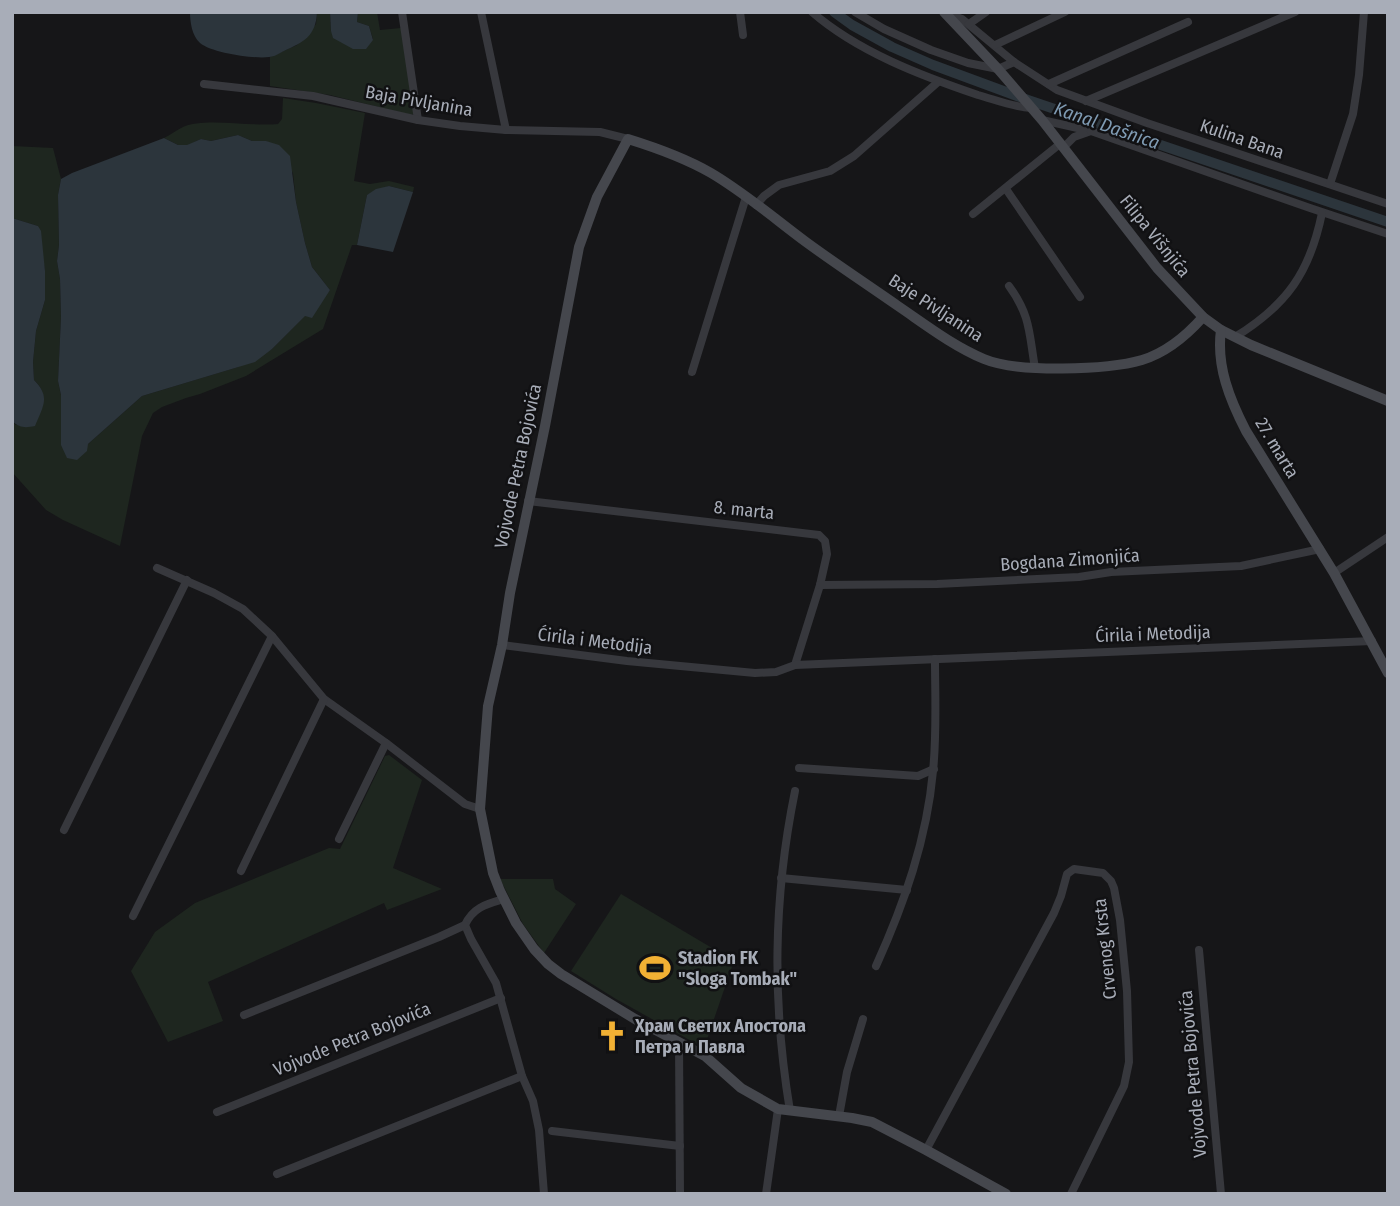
<svg xmlns="http://www.w3.org/2000/svg" width="1400" height="1206" font-family="'Fira Sans Condensed',sans-serif">
<style>
.green{fill:#1e261f}
.water{fill:#2c353c}
.lines{fill:none;stroke-linecap:round;stroke-linejoin:round}
.canal{stroke:#2c353c;stroke-width:10}
.street{stroke:#37383d;stroke-width:8}
.secondary{stroke:#45474d;stroke-width:10}
.labels{text-anchor:middle;stroke-width:5;stroke-linejoin:round;paint-order:stroke}
.street-label{font-size:18px;fill:#a8adb8;stroke:#111113}
.poi-label{font-size:18px;font-weight:bold;fill:#a8adb8;stroke:#111113;text-anchor:start}
.water-label{font-size:19px;font-style:italic;fill:#7f9bb3;stroke:#111113}
</style>
<rect width="100%" height="100%" fill="#161618"/>
<g class="green">
<polygon points="317,12 330,12 331,31 365,49 373,39 369,26 357,22 358,12 377,12 380,30 401,28 414,114 411,115 330,95 270,86 270,57 297,45 316,24"/>
<path d="M283 98 316 103 365 113 354 181 370 184 389 181 414 187 413 192 389 186 367 195 357 245H352L323 329 246 376 200 394 186 398 162 407 153 413 142 436 120 546 63 520 46 510 12 472V421L16 425 42 408C45 395 43 389 34 380L33 362 36 331 45 300V271L38 226 12 218V146L53 148 61 179 58 195 59 245 57 261 60 279 61 317 58 381 61 395V411L88 444 142 396 238 367 272 349 330 290 312 267 305 243 296 202 293 173 266 141H252L238 135 211 141 201 139 188 145H178L164 138C170 135 177 130 183 127 205 117 251 127 278 124L282 119Z"/>
<polygon points="389,755 422,780 393,868 442,889 387,910 384,903 208,982 223,1021 168,1042 131,971 155,932 195,903 329,848 340,849 385,756"/>
<polygon points="500,879 553,879 555,889 576,904 544,953 523,924"/>
<polygon points="621,894 734,961 704,1048 616,999 571,971"/>
</g>
<g class="water">
<path d="M190 12H317C316 36 304 42 284 51 280 53 274 57 269 57 254 59 212 53 200 43 192 36 190 22 190 12Z"/>
<polygon points="330,12 358,12 357,22 369,26 373,40 366,49 353,49 333,38 331,31"/>
<polygon points="238,135 252,141 266,141 279,145 290,156 296,202 305,243 312,267 330,290 312,318 305,316 272,349 255,362 142,396 88,444 87,451 77,460 67,458 61,445 61,395 58,381 61,317 60,279 57,261 59,245 58,195 61,179 72,173 164,138 178,145 187,145 201,139 211,141"/>
<polygon points="389,186 413,192 393,252 357,245 367,195 376,189"/>
<path d="M12 218 38 226 41 231 45 271V300L36 331 33 362 34 380C51 397 43 406 35 426 25 428 20 428 12 421Z"/>
</g>
<g class="lines">
<polyline class="canal" points="834,12 852,25 892,47 933,65 1028,100 1388,222"/>
<g class="street">
<polyline points="402,12 418,120"/>
<polyline points="481,12 506,130"/>
<polyline points="740,12 743,35"/>
<path d="M812 12C858 52 922 76 978 95 996 100 1013 107 1031 108"/>
<polyline points="855,12 884,29 931,50 968,63 998,69 1014,62"/>
<polyline points="948,16 954,16 962,19 1014,62 1057,90 1147,123 1388,204"/>
<polyline points="969,24 986,12"/>
<polyline points="995,45 1065,12"/>
<polyline points="204,84 313,96 418,120 460,126 506,130 600,132 628,139"/>
<polyline points="1049,84 1188,22"/>
<polyline points="1086,101 1295,12"/>
<polyline points="1042,120 1091,131 1074,137 1064,147"/>
<polyline points="1091,131 1310,208 1388,234"/>
<polyline points="1330,184 1353,114 1359,75 1364,12"/>
<polyline points="1006,189 1080,297"/>
<polyline points="756,205 764,196 779,185 830,171 854,156 938,82"/>
<polyline points="973,214 1061,143"/>
<path d="M1009 286C1031 316 1029 334 1035 368"/>
<path d="M1235 337C1287 305 1310 272 1322 213"/>
<polyline points="692,372 746,197"/>
<polyline points="528,501 819,535 825,541 827,554 820,585 795,665"/>
<polyline points="157,568 214,593 243,609 272,636 324,699 386,743 465,804 480,809"/>
<polyline points="1334,573 1388,537"/>
<polyline points="820,585 937,584 1079,577 1111,572 1241,566 1320,549"/>
<polyline points="502,645 627,661 755,673 776,672 795,665 1372,641"/>
<polyline points="799,768 918,776 934,769"/>
<polyline points="64,830 187,580"/>
<polyline points="339,839 386,743"/>
<polyline points="241,871 324,699"/>
<polyline points="781,878 907,890"/>
<path d="M504 899C487 904 473 907 465 925L471 939 496 983 522 1076 533 1101 539 1130 544 1194"/>
<polyline points="133,916 272,636"/>
<polyline points="1199,950 1221,1194"/>
<path d="M876 966C904 904 927 839 933 771 937 734 935 696 935 659"/>
<polyline points="244,1015 439,937 465,925"/>
<polyline points="679,1043 680,1194"/>
<path d="M790 1111C772 1002 773 899 795 791"/>
<polyline points="217,1112 501,998"/>
<polyline points="839,1116 847,1072 863,1019"/>
<polyline points="552,1131 680,1146"/>
<polyline points="926,1150 1054,913 1061,896 1067,874 1074,869 1103,873 1111,881 1114,888 1120,920 1127,991 1129,1062 1124,1086 1071,1194"/>
<polyline points="277,1174 522,1076"/>
<polyline points="766,1194 778,1109"/>
</g>
<g class="secondary">
<polyline points="944,12 998,69 1042,120 1157,268 1203,317 1221,330 1251,345 1388,401"/>
<path d="M1221 330C1216 366 1230 400 1246 431L1334 573 1388 673"/>
<path d="M1006 1194 926 1150 872 1122 852 1118 778 1109 741 1088 705 1056 635 1019 561 974 548 964 534 949 516 923 500 891 493 873 480 809 488 706 502 645 510 593 545 426 579 247 597 197 628 139C657 148 685 158 711 173 745 193 775 219 806 242 836 264 868 285 898 306 926 325 953 346 984 359 1017 373 1108 370 1142 360 1165 353 1187 335 1203 317"/>
</g>
</g>
<defs>
<g id="stadium-bare" transform="scale(2.415)"><path d="M0-5a6.5 5 0 1 0 0 10a6.5 5 0 1 0 0-10ZM-3.5-1.8h7v3.6h-7Z" fill="#f2b134" stroke="#111113" stroke-width="2.5" paint-order="stroke"/></g>
<g id="church-bare" transform="scale(2.415)"><path d="M-1.2-6h2.4v3.5h3.3v2.4h-3.3V6h-2.4V-.1h-3.3v-2.4h3.3Z" fill="#f2b134" stroke="#111113" stroke-width="2.5" paint-order="stroke"/></g>
</defs>
<g fill-rule="evenodd">
<use href="#stadium-bare" x="655" y="968"/>
<use href="#church-bare" x="612" y="1036"/>
</g>
<g class="labels">
<g class="street-label">
<text transform="translate(419 101) rotate(10)" y="6">Baja Pivljanina</text>
<text transform="translate(1242 139) rotate(19)" y="6">Kulina Bana</text>
<text transform="translate(1155 236) rotate(51)" y="6">Filipa Višnjića</text>
<text transform="translate(936 308) rotate(33)" y="6">Baje Pivljanina</text>
<text transform="translate(1277 448) rotate(59)" y="6">27. marta</text>
<text transform="translate(518 466) rotate(-78)" y="6">Vojvode Petra Bojovića</text>
<text transform="translate(744 510) rotate(6)" y="6">8. marta</text>
<text transform="translate(1070 560) rotate(-4)" y="6">Bogdana Zimonjića</text>
<text transform="translate(1153 634) rotate(-2)" y="6">Ćirila i Metodija</text>
<text transform="translate(595 641) rotate(7)" y="6">Ćirila i Metodija</text>
<text transform="translate(1105 949) rotate(-96)" y="6">Crvenog Krsta</text>
<text transform="translate(352 1039) rotate(-22)" y="6">Vojvode Petra Bojovića</text>
<text transform="translate(1193 1074) rotate(-95)" y="6">Vojvode Petra Bojovića</text>
</g>
<g class="poi-label">
<text x="678" y="964">Stadion FK<tspan x="678" dy="21">"Sloga Tombak"</tspan></text>
<text x="635" y="1032">Храм Светих Апостола<tspan x="635" dy="21">Петра и Павла</tspan></text>
</g>
<g class="water-label">
<text transform="translate(1107 125) rotate(19)" y="7">Kanal Dašnica</text>
</g>
</g>
<rect width="1400" height="1206" fill="none" stroke="#a8adb8" stroke-width="28"/>
</svg>
